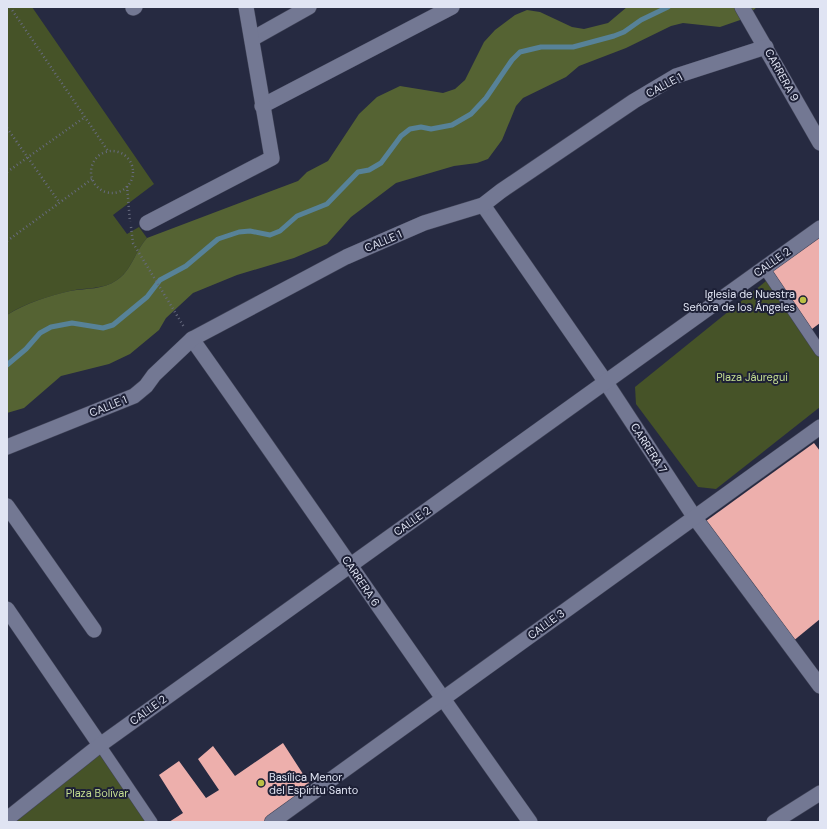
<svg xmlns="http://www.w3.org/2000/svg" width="827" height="829" font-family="'DM Sans',sans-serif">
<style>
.green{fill:#465328}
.forest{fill:#556333}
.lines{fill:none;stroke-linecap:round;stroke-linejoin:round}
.stream{stroke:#578298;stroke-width:5}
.building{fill:#edafac}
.pedestrian-casing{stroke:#414458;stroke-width:12}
.minor-casing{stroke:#414458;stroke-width:16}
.path{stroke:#676b7f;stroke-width:2.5;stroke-dasharray:1 3;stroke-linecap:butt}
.pedestrian{stroke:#737893;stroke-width:11}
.minor{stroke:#737893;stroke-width:15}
.poi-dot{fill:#bbc045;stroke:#1d2036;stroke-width:1.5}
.labels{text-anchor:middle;stroke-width:4;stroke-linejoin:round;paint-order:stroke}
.street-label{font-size:11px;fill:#e0e4f3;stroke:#1d2036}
.poi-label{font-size:11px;fill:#e0e4f3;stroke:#1d2036;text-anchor:end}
.park-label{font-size:11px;fill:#c5de91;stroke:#1d2036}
</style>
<rect width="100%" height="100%" fill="#262a41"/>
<g class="green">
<path d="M7 7H32L154 184 113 215 127 234 139 227 147 238C135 251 132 270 117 280 103 290 87 287 70 291 49 296 25 303 7 315Z"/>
<polygon points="771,277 820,351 820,407 716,489 698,487 636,404 635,387"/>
<polygon points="104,751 152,822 11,822"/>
</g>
<path class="forest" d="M627 7H757L743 19 720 27 683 23 671 26 626 48 579 66 566 77 523 98 516 106 502 140 488 159 477 163 454 166 396 183 351 217 327 244 294 258 237 275 193 293 166 318 159 330 130 354 109 364 61 376 24 408 7 413V315C26 303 48 296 70 291 87 288 103 290 117 280 132 270 135 251 147 238L298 181 307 172 328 161 359 114 377 97 400 86 443 93 455 89 465 80 484 42 495 30 515 15 527 10 540 12 572 27 584 29 608 23Z"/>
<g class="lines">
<polyline class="stream" points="7,365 26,349 40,333 51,327 72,323 103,328 113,325 147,297 160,280 186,266 218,239 239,232 250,231 270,235 280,231 297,216 327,204 358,172 369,170 381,163 401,136 410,129 421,127 431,129 452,125 471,114 486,98 512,60 520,52 541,47 573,47 614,36 624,32 641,20 668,7"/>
</g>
<g class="building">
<polygon points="820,228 820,323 808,332 764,268"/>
<polygon points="814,443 820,451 820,619 792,642 706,521"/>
<polygon points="283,743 314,791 272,822 169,822 183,813 159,775 179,761 206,798 219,790 198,759 213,746 235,776"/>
</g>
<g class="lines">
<g class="pedestrian-casing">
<g id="pedestrian">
<polyline points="764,268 820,351"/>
<polyline points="100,745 152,822"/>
</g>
</g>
<g class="minor-casing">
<g id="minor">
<polyline points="742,7 820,143"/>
<polyline points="133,8 135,7"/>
<polyline points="252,39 309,7"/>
<polyline points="262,106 452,7"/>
<polyline points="483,205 605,381 695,518 820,686"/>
<polyline points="147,223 272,158 246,7"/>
<path d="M192 339C306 500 416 662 530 822"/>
<polyline points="7,447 134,396 146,386 154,375 192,339 346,257 424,223 483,205 501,191 634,101 676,76 766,47"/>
<polyline points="7,506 94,630"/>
<polyline points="7,609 100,745"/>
<polyline points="7,819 100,745 820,228"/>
<polyline points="272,822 820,427"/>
<polyline points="774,822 820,793"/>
</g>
</g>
<g class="path">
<polyline points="10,7 108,151"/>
<polyline points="7,128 59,202"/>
<circle cx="112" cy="172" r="21"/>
<polyline points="7,172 85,117"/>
<polyline points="127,186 130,222"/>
<polyline points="131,227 133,243 184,327"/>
<polyline points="7,241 92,179"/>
</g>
<use href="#pedestrian" class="pedestrian"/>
<use href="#minor" class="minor"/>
</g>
<g class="poi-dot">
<circle cx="803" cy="300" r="4"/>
<circle cx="261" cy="783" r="4"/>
</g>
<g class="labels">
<g class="street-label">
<text transform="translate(782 75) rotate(61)" y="4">CARRERA 9</text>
<text transform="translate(664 85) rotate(-28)" y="4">CALLE 1</text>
<text transform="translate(383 241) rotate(-23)" y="4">CALLE 1</text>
<text transform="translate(772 262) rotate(-35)" y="4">CALLE 2</text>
<text transform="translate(108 406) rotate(-22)" y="4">CALLE 1</text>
<text transform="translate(649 448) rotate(57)" y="4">CARRERA 7</text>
<text transform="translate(412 521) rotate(-35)" y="4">CALLE 2</text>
<text transform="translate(361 581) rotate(56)" y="4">CARRERA 6</text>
<text transform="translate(546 624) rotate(-36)" y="4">CALLE 3</text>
<text transform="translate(148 710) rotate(-36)" y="4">CALLE 2</text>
</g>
<g class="poi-label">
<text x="795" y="298">Iglesia de Nuestra<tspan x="795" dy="13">Señora de los Ángeles</tspan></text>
<text x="269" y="781" text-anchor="start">Basílica Menor<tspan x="269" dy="13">del Espíritu Santo</tspan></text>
</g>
<g class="park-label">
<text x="752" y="381">Plaza Jáuregui</text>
<text x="97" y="797">Plaza Bolívar</text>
</g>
</g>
<rect width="827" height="829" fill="none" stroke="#e0e4f3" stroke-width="16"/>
</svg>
